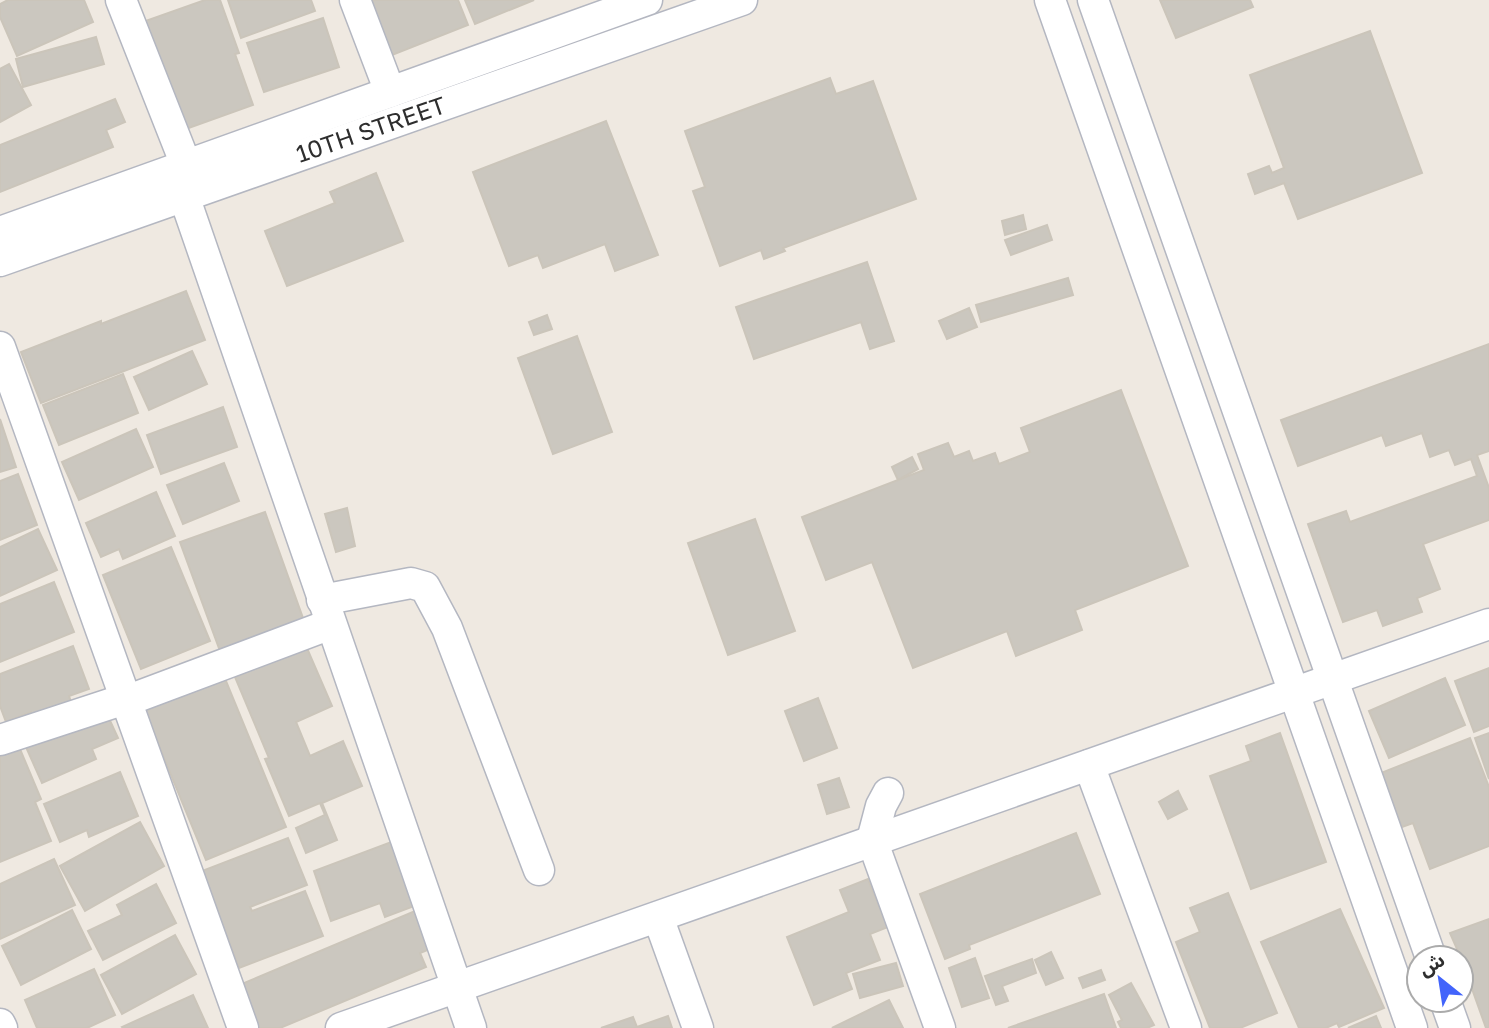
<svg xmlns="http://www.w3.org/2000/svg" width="1489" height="1028" font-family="'Golos Text','Noto Sans Arabic',sans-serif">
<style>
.building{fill:#cbc7bf;stroke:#cbc5ba;stroke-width:2}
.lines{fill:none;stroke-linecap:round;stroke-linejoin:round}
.minor-casing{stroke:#b4b7c1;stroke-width:33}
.minor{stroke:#fff;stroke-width:30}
.labels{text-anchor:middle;stroke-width:7;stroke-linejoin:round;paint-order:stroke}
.street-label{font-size:24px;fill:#2e2e2e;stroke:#fff}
</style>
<rect width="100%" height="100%" fill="#efe9e1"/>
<g class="building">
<polygon points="8,0 84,0 93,22 17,56 0,17 0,4"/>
<polygon points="205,0 220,0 239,53 235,54 253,105 172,134 134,25"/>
<polygon points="228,0 311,0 315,11 241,38"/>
<polygon points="374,0 458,0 468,25 387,57 365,3"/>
<polygon points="465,0 534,0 475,24"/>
<polygon points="1160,0 1250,0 1253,7 1176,38"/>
<polygon points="323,18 339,67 264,92 247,43"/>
<polygon points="1370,31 1422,173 1298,219 1284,183 1255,194 1248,174 1269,166 1272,173 1284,168 1250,75"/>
<polygon points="96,37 104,64 23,87 16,59"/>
<polygon points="9,64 31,105 0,122 0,69"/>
<polygon points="830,78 836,94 873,81 916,199 783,248 785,251 764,259 761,250 720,266 693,191 705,187 685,131"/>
<polygon points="115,99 125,122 106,130 113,147 0,192 0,145"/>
<polygon points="606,121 658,255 615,271 605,244 543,268 538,255 509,266 473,172"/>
<polygon points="376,173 403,241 287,286 265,231 335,203 330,192"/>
<polygon points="1023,215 1026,229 1005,235 1002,221"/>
<polygon points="1047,225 1052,240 1011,255 1005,240"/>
<polygon points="867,262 894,341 870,349 861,322 754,359 736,307"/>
<polygon points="1068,278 1073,295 981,322 976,305"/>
<polygon points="186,291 205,340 41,403 21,352 101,321 101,324"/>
<polygon points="969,308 977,327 947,339 939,321"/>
<polygon points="547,315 552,329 534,335 529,322"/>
<polygon points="577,336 612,432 553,454 518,358"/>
<polygon points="1489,344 1489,451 1477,455 1489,488 1489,520 1423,544 1440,589 1417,598 1422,612 1383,626 1377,610 1343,622 1308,524 1346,511 1350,522 1477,476 1471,459 1455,465 1449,450 1430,457 1422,433 1386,446 1382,435 1298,466 1281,420"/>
<polygon points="192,351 207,384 149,410 134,377"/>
<polygon points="123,374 138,413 59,445 43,405"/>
<polygon points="1121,390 1188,566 1075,610 1082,630 1016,656 1007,631 913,668 872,562 826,580 802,517 924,470 918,454 948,443 954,457 969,451 973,461 995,453 999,464 1030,452 1021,428"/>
<polygon points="223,407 237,447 161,474 147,435"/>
<polygon points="0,419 16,467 0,472"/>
<polygon points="136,429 153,467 79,500 62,462"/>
<polygon points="912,457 918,469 898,480 892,467"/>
<polygon points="224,463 239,501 183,524 167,485"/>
<polygon points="18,474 37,525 0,540 0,481"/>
<polygon points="156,492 175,536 123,559 119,549 101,557 86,523"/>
<polygon points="347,508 355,546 336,552 325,514"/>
<polygon points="265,512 304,621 220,651 180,542"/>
<polygon points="755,519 795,631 728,655 688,543"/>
<polygon points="38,529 57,570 0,596 0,547"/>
<polygon points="171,547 210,641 141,669 103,575"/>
<polygon points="54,582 74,632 0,662 0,604"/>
<polygon points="73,646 89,689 69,696 72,705 34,720 31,712 6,722 0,706 0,674"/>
<polygon points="306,646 332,706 296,722 310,756 343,741 362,786 322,803 337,840 306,853 296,828 325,815 320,803 289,816 265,759 269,758 235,677"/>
<polygon points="1489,668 1489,726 1474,732 1455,681"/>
<polygon points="221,669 286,827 206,860 141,702"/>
<polygon points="1445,678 1465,725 1389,758 1369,711"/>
<polygon points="818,698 837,748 804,761 785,711"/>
<polygon points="106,712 118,738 92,749 96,759 42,783 26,747"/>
<polygon points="1280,733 1326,862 1251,889 1210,776 1251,761 1246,746"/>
<polygon points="1489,733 1489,779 1475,738"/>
<polygon points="1470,738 1489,787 1489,846 1430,869 1413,823 1402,827 1381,773"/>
<polygon points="17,742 41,799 35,802 51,841 0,862 0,749"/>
<polygon points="120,772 138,816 89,837 87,830 60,842 44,804"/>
<polygon points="839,778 849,807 827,814 818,785"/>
<polygon points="1178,791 1187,809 1168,819 1159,802"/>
<polygon points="140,822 164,866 85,911 60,866"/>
<polygon points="1076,833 1100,894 969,945 970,949 945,959 920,894"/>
<polygon points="288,838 307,885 250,907 252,911 305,891 323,936 239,968 202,871"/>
<polygon points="394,841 417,905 385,917 380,903 331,921 314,871"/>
<polygon points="54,859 75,905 0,939 0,884"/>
<polygon points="868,879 888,927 870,934 880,960 846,973 852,989 814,1005 787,937 849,912 840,890"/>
<polygon points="156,884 176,923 103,960 88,931 122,915 117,905"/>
<polygon points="1228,893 1277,1013 1240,1028 1210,1028 1176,942 1200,932 1190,908"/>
<polygon points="1340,909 1384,1008 1339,1027 1337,1023 1326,1028 1299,1028 1261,942"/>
<polygon points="72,910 91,949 21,985 2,946"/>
<polygon points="415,911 430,949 420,953 426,967 280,1028 255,1028 237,986"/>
<polygon points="1489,919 1489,1028 1486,1028 1461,958 1450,933"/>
<polygon points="175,935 196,974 122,1014 101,975"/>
<polygon points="1051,952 1063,978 1046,985 1035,960"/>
<polygon points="975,958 989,998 962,1007 949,968"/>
<polygon points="1032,959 1036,973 1002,986 1008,1001 996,1005 985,976"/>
<polygon points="896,963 903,986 860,998 853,974"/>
<polygon points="94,969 115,1015 87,1028 37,1028 25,1000"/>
<polygon points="1101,970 1105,980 1083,988 1079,978"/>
<polygon points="1131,983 1154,1025 1147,1028 1121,1028 1118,1022 1122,1020 1109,995"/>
<polygon points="1104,994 1116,1028 1008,1028"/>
<polygon points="193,995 208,1028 123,1028 122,1027"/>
<polygon points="889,1000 903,1028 832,1028"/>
<polygon points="668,1016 672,1028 601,1028 633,1017 637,1027"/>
<polygon points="1376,1016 1381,1028 1348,1028"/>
</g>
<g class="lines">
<g class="minor-casing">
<g id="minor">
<polyline points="121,0 186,165"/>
<polyline points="355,0 390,92"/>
<polyline points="1050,0 1412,1028"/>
<polyline points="1093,0 1431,958"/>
<polyline points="184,196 471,1028"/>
<polyline points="0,232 647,0"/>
<polyline points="0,261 742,0"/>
<polyline points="0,347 243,1028"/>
<polyline points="322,600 411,583 425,587 447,628 539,870"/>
<polyline points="126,701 331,624"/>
<polyline points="0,740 125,699"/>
<polyline points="1089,765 1186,1028"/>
<polyline points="888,793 881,806 872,840 940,1028"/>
<polyline points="658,917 698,1028"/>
<polyline points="1445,1000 1455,1028"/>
<polyline points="0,1024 2,1028"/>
<polyline points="341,1028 1489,624"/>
</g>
</g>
<use href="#minor" class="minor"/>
</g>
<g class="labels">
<g class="street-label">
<text transform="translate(371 130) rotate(-19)" y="8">10TH STREET</text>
</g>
</g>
<g transform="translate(1440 979) rotate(330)"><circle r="33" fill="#ffffff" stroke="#ababab" stroke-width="2"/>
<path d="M0-5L12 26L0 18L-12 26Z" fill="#4264fb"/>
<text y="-10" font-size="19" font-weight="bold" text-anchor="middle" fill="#2e2e2e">ش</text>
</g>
</svg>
